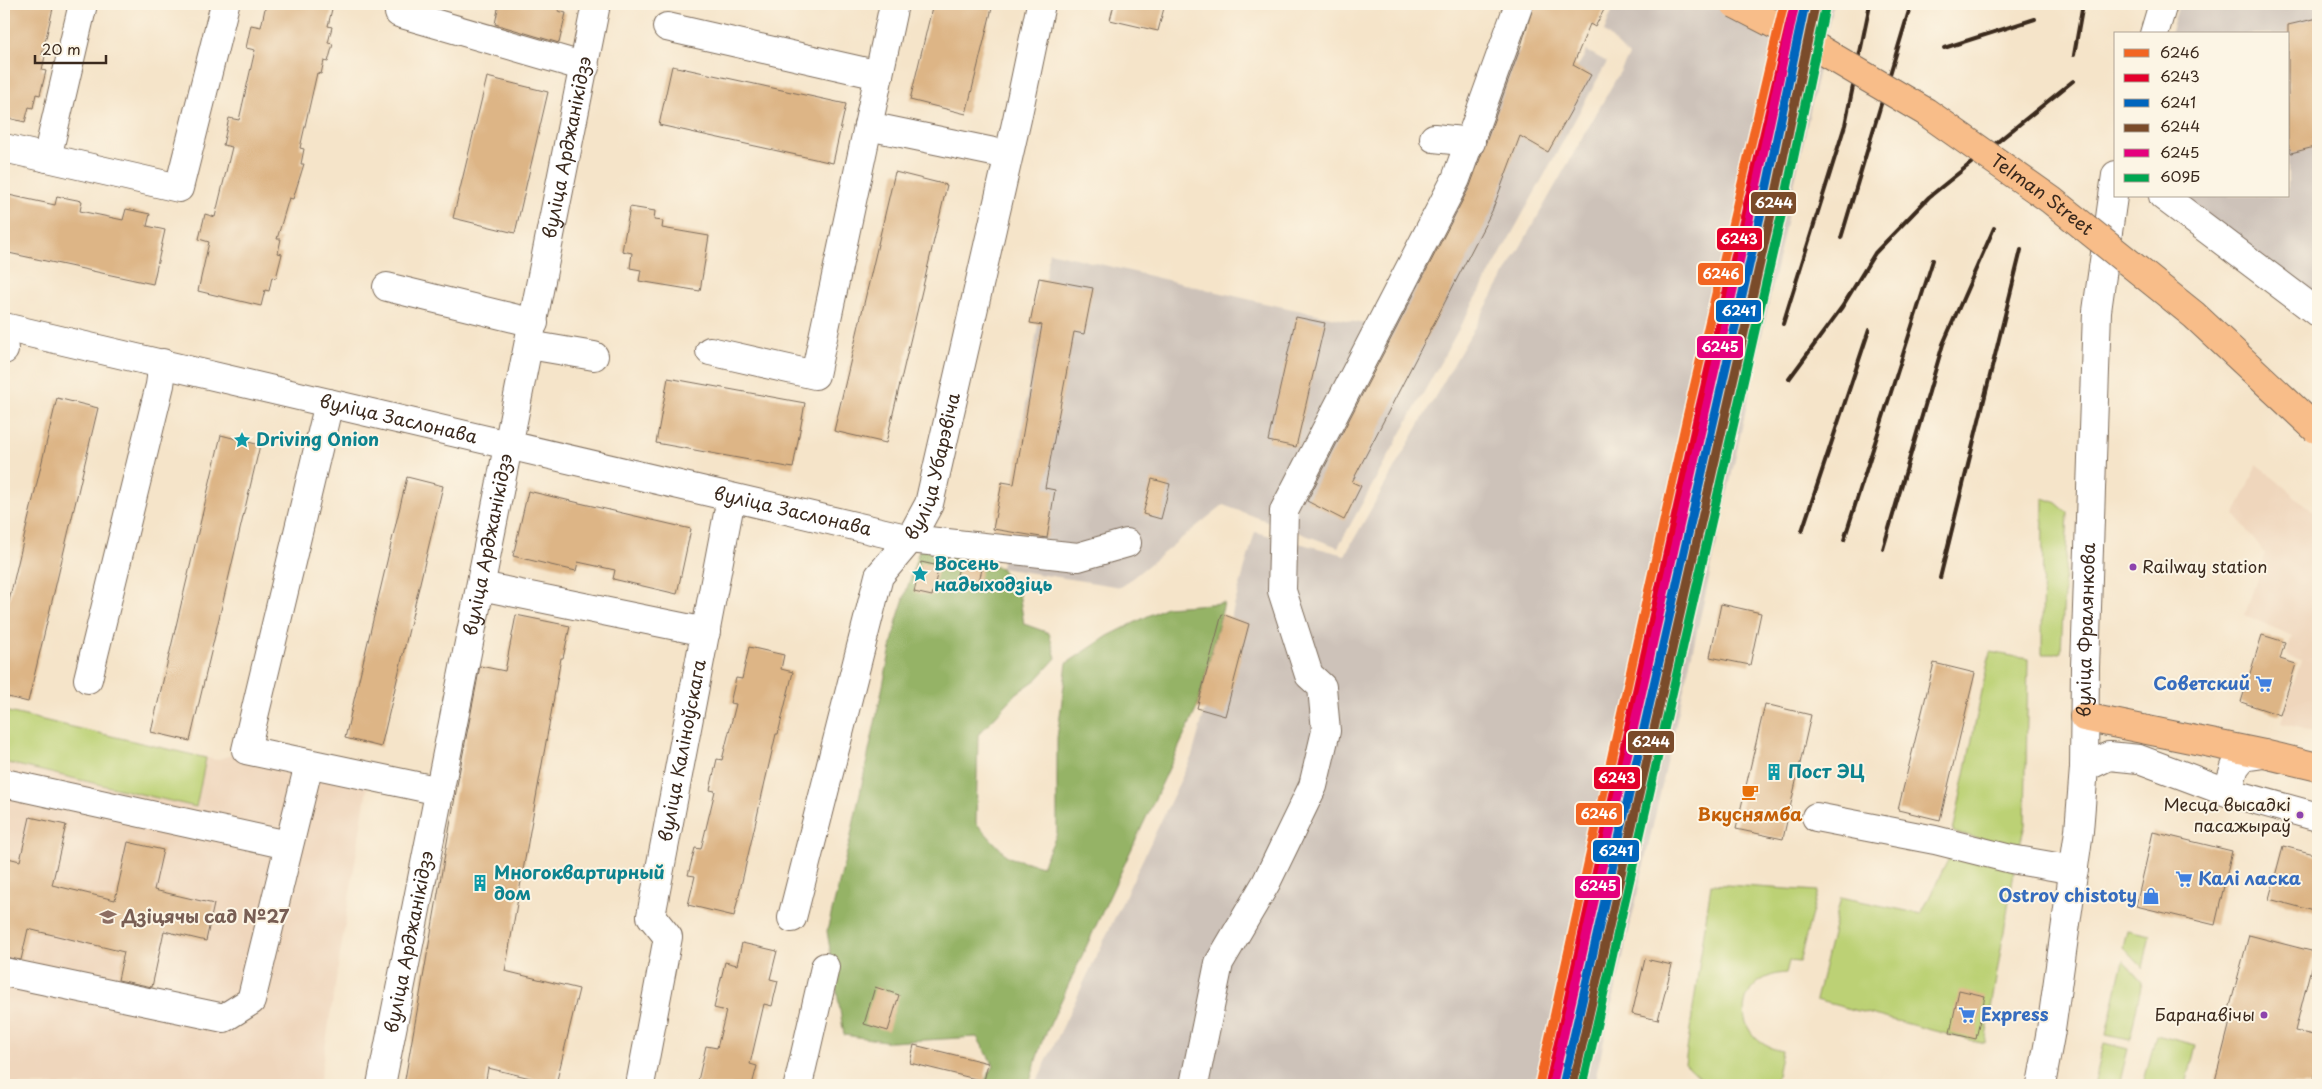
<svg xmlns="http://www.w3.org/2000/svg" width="2322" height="1089" font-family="'Playpen Sans',sans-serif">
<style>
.built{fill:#efd6bc}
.industrial{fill:#cdc2b9}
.green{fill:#bcd175;stroke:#7c7e4a}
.forest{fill:#95b366;stroke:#686e42}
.building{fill:#ddb586}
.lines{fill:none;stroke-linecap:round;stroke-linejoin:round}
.minor-casing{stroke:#7c6b5a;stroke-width:30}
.major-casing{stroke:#7c6b5a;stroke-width:30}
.minor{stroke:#fff;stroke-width:28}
.major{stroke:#f8bd89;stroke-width:28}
.rail{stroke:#3b2a1e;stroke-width:4}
.major-bridge-casing{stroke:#7c6b5a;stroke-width:30;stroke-linecap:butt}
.major-bridge{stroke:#f8bd89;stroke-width:28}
.rail-1-casing{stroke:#fcf5e5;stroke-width:12}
.rail-2-casing{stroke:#fcf5e5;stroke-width:12}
.rail-3-casing{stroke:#fcf5e5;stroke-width:12}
.rail-4-casing{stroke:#fcf5e5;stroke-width:12}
.rail-5-casing{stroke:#fcf5e5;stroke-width:12}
.rail-6-casing{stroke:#fcf5e5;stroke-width:12}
.rail-1{stroke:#f26522;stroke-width:9}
.rail-2{stroke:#e4002b;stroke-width:9}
.rail-3{stroke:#0065bd;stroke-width:9}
.rail-4{stroke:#7a4b2a;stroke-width:9}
.rail-5{stroke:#e5007d;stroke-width:9}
.rail-6{stroke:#00a651;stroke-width:9}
.bus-dot{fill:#8e44ad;stroke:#fcf5e5;stroke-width:2}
.labels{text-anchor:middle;stroke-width:4;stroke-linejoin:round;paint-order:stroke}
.bus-label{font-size:17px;fill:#3b2a1e;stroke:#fcf5e5;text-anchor:end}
.street-label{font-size:18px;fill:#3b2a1e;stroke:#fcf5e5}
.culture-label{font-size:18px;font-weight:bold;fill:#0d838f;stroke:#fcf5e5;text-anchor:start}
.shop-label{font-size:18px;font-weight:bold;fill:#366cbe;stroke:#fcf5e5;text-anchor:end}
.food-label{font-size:18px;font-weight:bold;fill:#c56008;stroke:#fcf5e5}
.education-label{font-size:18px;font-weight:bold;fill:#785e54;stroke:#fcf5e5;text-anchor:start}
.line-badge{stroke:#fcf5e5;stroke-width:2}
.badge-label{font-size:14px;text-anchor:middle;font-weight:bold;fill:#fff}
</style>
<rect width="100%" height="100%" fill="#fcf5e5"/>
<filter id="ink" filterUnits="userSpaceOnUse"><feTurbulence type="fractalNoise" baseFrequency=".02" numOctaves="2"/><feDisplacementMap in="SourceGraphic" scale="10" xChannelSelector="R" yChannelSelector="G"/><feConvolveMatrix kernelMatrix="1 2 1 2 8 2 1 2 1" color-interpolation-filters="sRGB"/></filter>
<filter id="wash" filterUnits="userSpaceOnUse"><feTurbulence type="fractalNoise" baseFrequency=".0096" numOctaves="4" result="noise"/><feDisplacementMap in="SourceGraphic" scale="20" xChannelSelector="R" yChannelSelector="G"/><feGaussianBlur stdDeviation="1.12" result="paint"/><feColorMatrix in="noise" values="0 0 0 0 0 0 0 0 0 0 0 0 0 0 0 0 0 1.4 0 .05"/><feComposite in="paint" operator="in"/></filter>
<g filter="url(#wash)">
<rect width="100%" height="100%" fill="#f5e4c9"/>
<g class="built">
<polygon points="2257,464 2318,516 2318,733 2281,723 2301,661 2286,655 2292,636 2245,615 2265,554 2235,515"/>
<polygon points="4,711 216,760 246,750 369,776 319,1085 4,1085"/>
</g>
<g class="industrial">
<polygon points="1615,4 1833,4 1717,543 1594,1085 1035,1085 1192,756 1255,532 1345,555 1629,56 1604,31"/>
<polygon points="2179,4 2318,4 2318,302 2176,196 2288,196 2288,34 2170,34"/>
<polygon points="1517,51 1559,76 1577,68 1587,51 1607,62 1338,547 1223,505 1121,587 1001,568 1049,252 1264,303 1364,324 1382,337 1498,83"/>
</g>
<g class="green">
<polygon points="2043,498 2055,502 2068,513 2061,652 2056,654 2042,654"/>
<polygon points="1990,652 2028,659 2025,825 2019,848 1953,832"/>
<polygon points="4,711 206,758 196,807 4,762"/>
<polygon points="1952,852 2015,866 1985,1044 1816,1000 1841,897 1921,914"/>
<path d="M1711 884 1818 891 1799 962 1789 961 1786 973C1732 976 1730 1041 1782 1051L1775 1085H1707L1685 1064Z"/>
<polygon points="2127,930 2150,935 2143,968 2123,947"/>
<polygon points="2123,960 2142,981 2130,1040 2106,1035"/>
<polygon points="2156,1035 2196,1045 2186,1085 2143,1085"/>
<polygon points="2104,1043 2128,1049 2119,1085 2094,1085"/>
</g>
<polygon class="forest" points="920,548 1001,568 1019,593 1024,624 1049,633 1056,658 1037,679 1017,693 978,735 976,823 1008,857 1042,866 1057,834 1057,738 1067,663 1108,636 1166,607 1224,603 1197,708 1041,1044 1029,1085 982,1085 994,1066 977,1037 891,1042 844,1035 827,931 850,840 897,620"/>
<g id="blocks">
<g class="building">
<polygon points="4,4 54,4 42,55 45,56 42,70 46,71 40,95 36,94 33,108 29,107 25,122 4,117"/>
<polygon points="266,4 311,4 332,9 328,26 332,27 328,43 333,44 328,62 324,61 321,74 317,73 300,148 304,149 301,164 304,164 293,199 289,198 277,239 281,239 278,253 282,254 276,278 272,277 269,291 265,290 261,306 198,291 209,242 199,239 205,214 215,217 232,147 223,145 229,118 239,120 255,50 246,48 251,25 261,27"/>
<polygon points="499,4 560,4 558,11 566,13 559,43 495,24"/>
<polygon points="933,4 993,4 966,114 910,100"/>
<polygon points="1114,4 1165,4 1158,31 1110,20"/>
<polygon points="1534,4 1607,4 1595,27 1590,24 1573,65 1591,75 1548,152 1520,136 1492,211 1352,482 1361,486 1344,520 1307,501 1470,186 1521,46"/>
<polygon points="2318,18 2318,146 2291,153 2288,143 2288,25"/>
<polygon points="672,66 846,104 833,163 659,125"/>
<polygon points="487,77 548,92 515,233 453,218"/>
<polygon points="895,172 947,185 886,443 834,431"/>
<polygon points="4,194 55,205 57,196 82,201 80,211 123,220 126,209 150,214 147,226 165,230 153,284 4,252"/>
<polygon points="630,207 655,211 654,220 663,221 662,228 709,236 700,291 639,281 641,270 630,268 632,253 622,251"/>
<polygon points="1039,278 1093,288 1084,334 1074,332 1045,488 1055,490 1047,538 993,529 1002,482 1014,484 1042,325 1030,323"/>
<polygon points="1296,317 1325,323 1296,447 1268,441"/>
<polygon points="668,378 805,403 793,468 656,443"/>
<polygon points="57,398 98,408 28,702 4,696 4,622"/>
<polygon points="221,435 260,445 190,741 151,732"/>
<polygon points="407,477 443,486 381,747 345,738"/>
<polygon points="1152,479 1170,484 1161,519 1143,514"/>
<polygon points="528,491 691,529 677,594 613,579 615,570 578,562 576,571 513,556"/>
<polygon points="961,560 983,566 977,588 955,582"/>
<polygon points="921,562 939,566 932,596 914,592"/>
<polygon points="1721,604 1761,613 1750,665 1710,657"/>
<polygon points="1222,614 1249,624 1225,716 1197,708"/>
<polygon points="516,615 570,626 563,658 561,658 505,971 579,989 556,1084 488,1068 485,1085 404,1085 460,769 480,666 505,671"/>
<polygon points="2262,635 2285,642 2280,659 2296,664 2280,715 2241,702"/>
<polygon points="749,647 784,655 781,669 793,672 778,734 776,734 734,916 688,905 695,876 688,875 695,848 701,849 715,791 710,790 717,759 722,760 736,704 730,703 736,678 742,679"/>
<polygon points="1934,663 1975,673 1940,820 1898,810"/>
<polygon points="1765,704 1811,715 1783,839 1736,829"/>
<polygon points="30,817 66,825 52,885 115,900 128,842 163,850 154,890 214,904 206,941 164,931 152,987 118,980 124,952 28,929 21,960 4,957 4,857 20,861"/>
<polygon points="2153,832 2232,851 2215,925 2136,906"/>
<polygon points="2283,846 2318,855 2318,912 2269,899"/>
<polygon points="2249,935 2315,952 2295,1031 2318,1036 2318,1059 2312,1085 2214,1085 2230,1022 2226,1021"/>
<polygon points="742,943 777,951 770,979 778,981 772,1006 764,1004 750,1064 757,1066 752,1085 697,1085 706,1046 717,1048 726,1011 714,1008 725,962 737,965"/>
<polygon points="1645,959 1672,965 1658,1020 1632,1014"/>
<polygon points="875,987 899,995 888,1031 864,1024"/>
<polygon points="1959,990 1985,996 1976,1039 1950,1033"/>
<polygon points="914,1045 988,1063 984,1081 910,1063"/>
</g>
</g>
</g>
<g filter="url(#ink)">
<use href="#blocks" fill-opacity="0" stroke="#7c6b5a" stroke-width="1"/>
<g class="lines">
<g class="minor-casing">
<g id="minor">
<polyline points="402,4 399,13 585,67"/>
<polyline points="894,4 868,126 1008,155"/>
<polyline points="667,27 879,75"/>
<polyline points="2154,34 2163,4"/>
<polyline points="1434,138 1471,142"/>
<polyline points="4,148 179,188 225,4"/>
<polyline points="47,158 83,4"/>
<polyline points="2163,196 2318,313"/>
<polyline points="387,287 534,323"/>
<path id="s1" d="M4 327 910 539 1078 557 1127 543"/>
<polyline points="529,345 594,356"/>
<polyline points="4,350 4,349"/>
<polyline points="710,351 815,375 868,126"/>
<polyline points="329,403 246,750 440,791"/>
<polyline points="481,586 706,632"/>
<polyline points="88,679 160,385 163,363"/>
<polyline points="2084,768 2109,756 2139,759 2227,792 2318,817"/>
<polyline points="4,783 288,845"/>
<polyline points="2227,792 2235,767 2243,757 2264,754"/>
<polyline points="1816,817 1935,840 2011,859 2074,870"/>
<path id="s2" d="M792 918 879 576 910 539 929 504 1017 119 1041 4"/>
<polyline points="4,972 224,1018 251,1001 309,764"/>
<path id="s3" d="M381 1085 596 4"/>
<path id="s4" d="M640 1085 668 937 651 916 731 498"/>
<polyline points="798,1085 825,967"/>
<polyline points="1194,1085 1219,963 1266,883 1313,786 1326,731 1322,687 1309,675 1282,591 1284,511 1456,179 1519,4"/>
<path id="s5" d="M2041 1085 2051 1030 2079 831 2084 768 2085 667 2097 311 2116 175"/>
</g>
</g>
<g class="major-casing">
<polyline id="major" points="2084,717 2264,754 2318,767"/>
</g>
<use href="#minor" class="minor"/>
<use href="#major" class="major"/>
<g class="rail">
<polyline points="1944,48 2035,19"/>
<polyline points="2074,55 2083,4"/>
<polyline points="1841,238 1911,4"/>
<polyline points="1783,324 1845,125 1870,4"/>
<polyline points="1789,379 1842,307 1875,253 1929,197 2073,81"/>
<polyline points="1802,531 1869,330"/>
<polyline points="1844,540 1933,260"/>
<polyline points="1883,549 1943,344 1994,228"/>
<polyline points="1940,578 2021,250"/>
</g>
<g class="major-bridge-casing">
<g id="major-bridge">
<path id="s6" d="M1735 4 1797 36 1926 112 2051 200 2194 315 2316 429"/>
</g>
</g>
<use href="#major-bridge" class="major-bridge"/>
<g class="rail-1-casing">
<polyline id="rail-1" points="1539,1085 1687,417 1784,4"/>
</g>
<g class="rail-2-casing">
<polyline id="rail-2" points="1549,1085 1697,419 1794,6"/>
</g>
<g class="rail-3-casing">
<polyline id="rail-3" points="1563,1085 1765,195 1805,4"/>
</g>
<g class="rail-4-casing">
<polyline id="rail-4" points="1573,1085 1775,197 1815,6"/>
</g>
<g class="rail-5-casing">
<polyline id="rail-5" points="1553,1083 1755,193 1795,4"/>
</g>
<g class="rail-6-casing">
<polyline id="rail-6" points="1583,1085 1785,199 1825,8"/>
</g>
<use href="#rail-1" class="rail-1"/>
<use href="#rail-2" class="rail-2"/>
<use href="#rail-3" class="rail-3"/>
<use href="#rail-4" class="rail-4"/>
<use href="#rail-5" class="rail-5"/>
<use href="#rail-6" class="rail-6"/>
</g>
</g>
<defs>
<g id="sight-bare" transform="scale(1.35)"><path d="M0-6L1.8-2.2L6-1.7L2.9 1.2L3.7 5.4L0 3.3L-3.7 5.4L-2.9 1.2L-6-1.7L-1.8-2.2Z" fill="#0f9aa8" stroke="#fcf5e5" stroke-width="2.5" paint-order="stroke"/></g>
<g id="supermarket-bare" transform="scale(1.35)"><path d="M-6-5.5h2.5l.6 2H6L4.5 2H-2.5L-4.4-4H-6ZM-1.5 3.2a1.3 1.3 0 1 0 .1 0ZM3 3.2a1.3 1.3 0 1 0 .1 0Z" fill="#3f7fe0" stroke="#fcf5e5" stroke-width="2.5" paint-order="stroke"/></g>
<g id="building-bare" transform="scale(1.35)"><path d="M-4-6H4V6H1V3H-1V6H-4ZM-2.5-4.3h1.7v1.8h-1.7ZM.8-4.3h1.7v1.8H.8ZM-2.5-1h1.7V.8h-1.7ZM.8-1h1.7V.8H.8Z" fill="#0f9aa8" stroke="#fcf5e5" stroke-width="2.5" paint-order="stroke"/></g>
<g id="cafe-bare" transform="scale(1.35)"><path d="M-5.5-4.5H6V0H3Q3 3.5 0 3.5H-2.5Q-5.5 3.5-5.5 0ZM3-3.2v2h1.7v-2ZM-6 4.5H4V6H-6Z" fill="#e8710a" stroke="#fcf5e5" stroke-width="2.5" paint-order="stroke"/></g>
<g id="shop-bare" transform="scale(1.35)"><path d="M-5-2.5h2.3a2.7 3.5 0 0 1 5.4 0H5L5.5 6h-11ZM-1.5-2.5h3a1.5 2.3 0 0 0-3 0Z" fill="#3f7fe0" stroke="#fcf5e5" stroke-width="2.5" paint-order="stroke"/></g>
<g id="school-bare" transform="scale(1.35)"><path d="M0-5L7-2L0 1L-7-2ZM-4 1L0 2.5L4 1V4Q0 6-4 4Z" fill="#8d6e63" stroke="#fcf5e5" stroke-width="2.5" paint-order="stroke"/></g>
</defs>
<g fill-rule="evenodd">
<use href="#sight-bare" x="242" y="440"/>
<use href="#sight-bare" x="920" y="574"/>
<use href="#supermarket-bare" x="2264" y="684"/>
<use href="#building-bare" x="1774" y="772"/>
<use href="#cafe-bare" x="1750" y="792"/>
<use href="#supermarket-bare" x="2184" y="879"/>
<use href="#building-bare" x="480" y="883"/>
<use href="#shop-bare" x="2151" y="896"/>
<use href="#school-bare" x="108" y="917"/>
<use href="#supermarket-bare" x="1967" y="1015"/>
</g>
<g class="bus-dot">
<circle cx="2133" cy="567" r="4.5"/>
<circle cx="2300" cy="815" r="4.5"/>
<circle cx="2264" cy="1015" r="4.5"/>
</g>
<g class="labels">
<g class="bus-label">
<text x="2142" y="573" text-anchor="start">Railway station</text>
<text x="2291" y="811">Месца высадкі<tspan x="2291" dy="21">пасажыраў</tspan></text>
<text x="2255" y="1021">Баранавічы</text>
</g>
<g class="street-label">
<text dy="6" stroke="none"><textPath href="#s3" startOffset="956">вуліца Арджанікідзэ</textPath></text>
<text dy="6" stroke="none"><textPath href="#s6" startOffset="362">Telman Street</textPath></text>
<text dy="6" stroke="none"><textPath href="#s1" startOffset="405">вуліца Заслонава</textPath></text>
<text dy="6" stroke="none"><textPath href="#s2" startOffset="478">вуліца Убарэвіча</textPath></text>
<text dy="6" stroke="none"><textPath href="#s1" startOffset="810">вуліца Заслонава</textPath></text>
<text dy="6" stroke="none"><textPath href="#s3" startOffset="551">вуліца Арджанікідзэ</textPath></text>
<text dy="6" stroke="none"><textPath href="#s5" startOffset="458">вуліца Фралянкова</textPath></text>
<text dy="6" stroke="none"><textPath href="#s4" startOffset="346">вуліца Каліноўскага</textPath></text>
<text dy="6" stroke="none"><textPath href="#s3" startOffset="146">вуліца Арджанікідзэ</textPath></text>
</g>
<g class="culture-label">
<text x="256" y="446">Driving Onion</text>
<text x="934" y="570">Восень<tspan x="934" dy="21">надыходзіць</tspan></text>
<text x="1788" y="778">Пост ЭЦ</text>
<text x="494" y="879">Многоквартирный<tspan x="494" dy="21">дом</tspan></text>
</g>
<g class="shop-label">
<text x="2250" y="690">Советский</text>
<text x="2198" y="885" text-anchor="start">Калі ласка</text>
<text x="2137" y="902">Ostrov chistoty</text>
<text x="1981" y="1021" text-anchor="start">Express</text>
</g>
<g class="food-label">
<text x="1750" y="821">Вкуснямба</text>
</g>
<g class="education-label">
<text x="122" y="923">Дзіцячы сад №27</text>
</g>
</g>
<g class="line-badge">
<rect x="1750" y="191" width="47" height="24" rx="5" fill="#7a4b2a"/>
<rect x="1716" y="227" width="47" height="24" rx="5" fill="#e4002b"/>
<rect x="1697" y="262" width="47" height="24" rx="5" fill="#f26522"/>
<rect x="1715" y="299" width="47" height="24" rx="5" fill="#0065bd"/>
<rect x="1696" y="335" width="48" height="24" rx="5" fill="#e5007d"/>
<rect x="1627" y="730" width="48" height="24" rx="5" fill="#7a4b2a"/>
<rect x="1593" y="766" width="48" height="24" rx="5" fill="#e4002b"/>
<rect x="1575" y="802" width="48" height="24" rx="5" fill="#f26522"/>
<rect x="1592" y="839" width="48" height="24" rx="5" fill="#0065bd"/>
<rect x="1574" y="875" width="47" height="24" rx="5" fill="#e5007d"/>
</g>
<g class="badge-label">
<text x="1774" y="208">6244</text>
<text x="1739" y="244">6243</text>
<text x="1721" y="279">6246</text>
<text x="1739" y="316">6241</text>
<text x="1720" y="352">6245</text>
<text x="1651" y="747">6244</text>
<text x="1617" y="783">6243</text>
<text x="1599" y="819">6246</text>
<text x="1616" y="856">6241</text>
<text x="1598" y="891">6245</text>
</g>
<rect width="2322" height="1089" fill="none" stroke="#fcf5e5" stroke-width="20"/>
<rect x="2114" y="32" width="175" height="165" fill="#fcf5e5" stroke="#afa495"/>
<rect x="2124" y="49" width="25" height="8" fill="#f26522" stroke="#afa495"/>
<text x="2160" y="58" font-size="15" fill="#3b2a1e">6246</text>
<rect x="2124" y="74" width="25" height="8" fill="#e4002b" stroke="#afa495"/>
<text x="2160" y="82" font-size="15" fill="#3b2a1e">6243</text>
<rect x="2124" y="99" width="25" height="8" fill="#0065bd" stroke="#afa495"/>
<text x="2160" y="108" font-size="15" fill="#3b2a1e">6241</text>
<rect x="2124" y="124" width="25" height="8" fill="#7a4b2a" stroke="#afa495"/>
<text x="2160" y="132" font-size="15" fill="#3b2a1e">6244</text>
<rect x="2124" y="149" width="25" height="8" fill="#e5007d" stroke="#afa495"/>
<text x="2160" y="158" font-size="15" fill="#3b2a1e">6245</text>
<rect x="2124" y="174" width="25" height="8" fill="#00a651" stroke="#afa495"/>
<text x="2160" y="182" font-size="15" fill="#3b2a1e">609Б</text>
<path d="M35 55v8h71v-8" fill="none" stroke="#3b2a1e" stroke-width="2.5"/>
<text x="42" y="55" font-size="15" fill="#3b2a1e" stroke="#fcf5e5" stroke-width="4" paint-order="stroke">20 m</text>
</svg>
